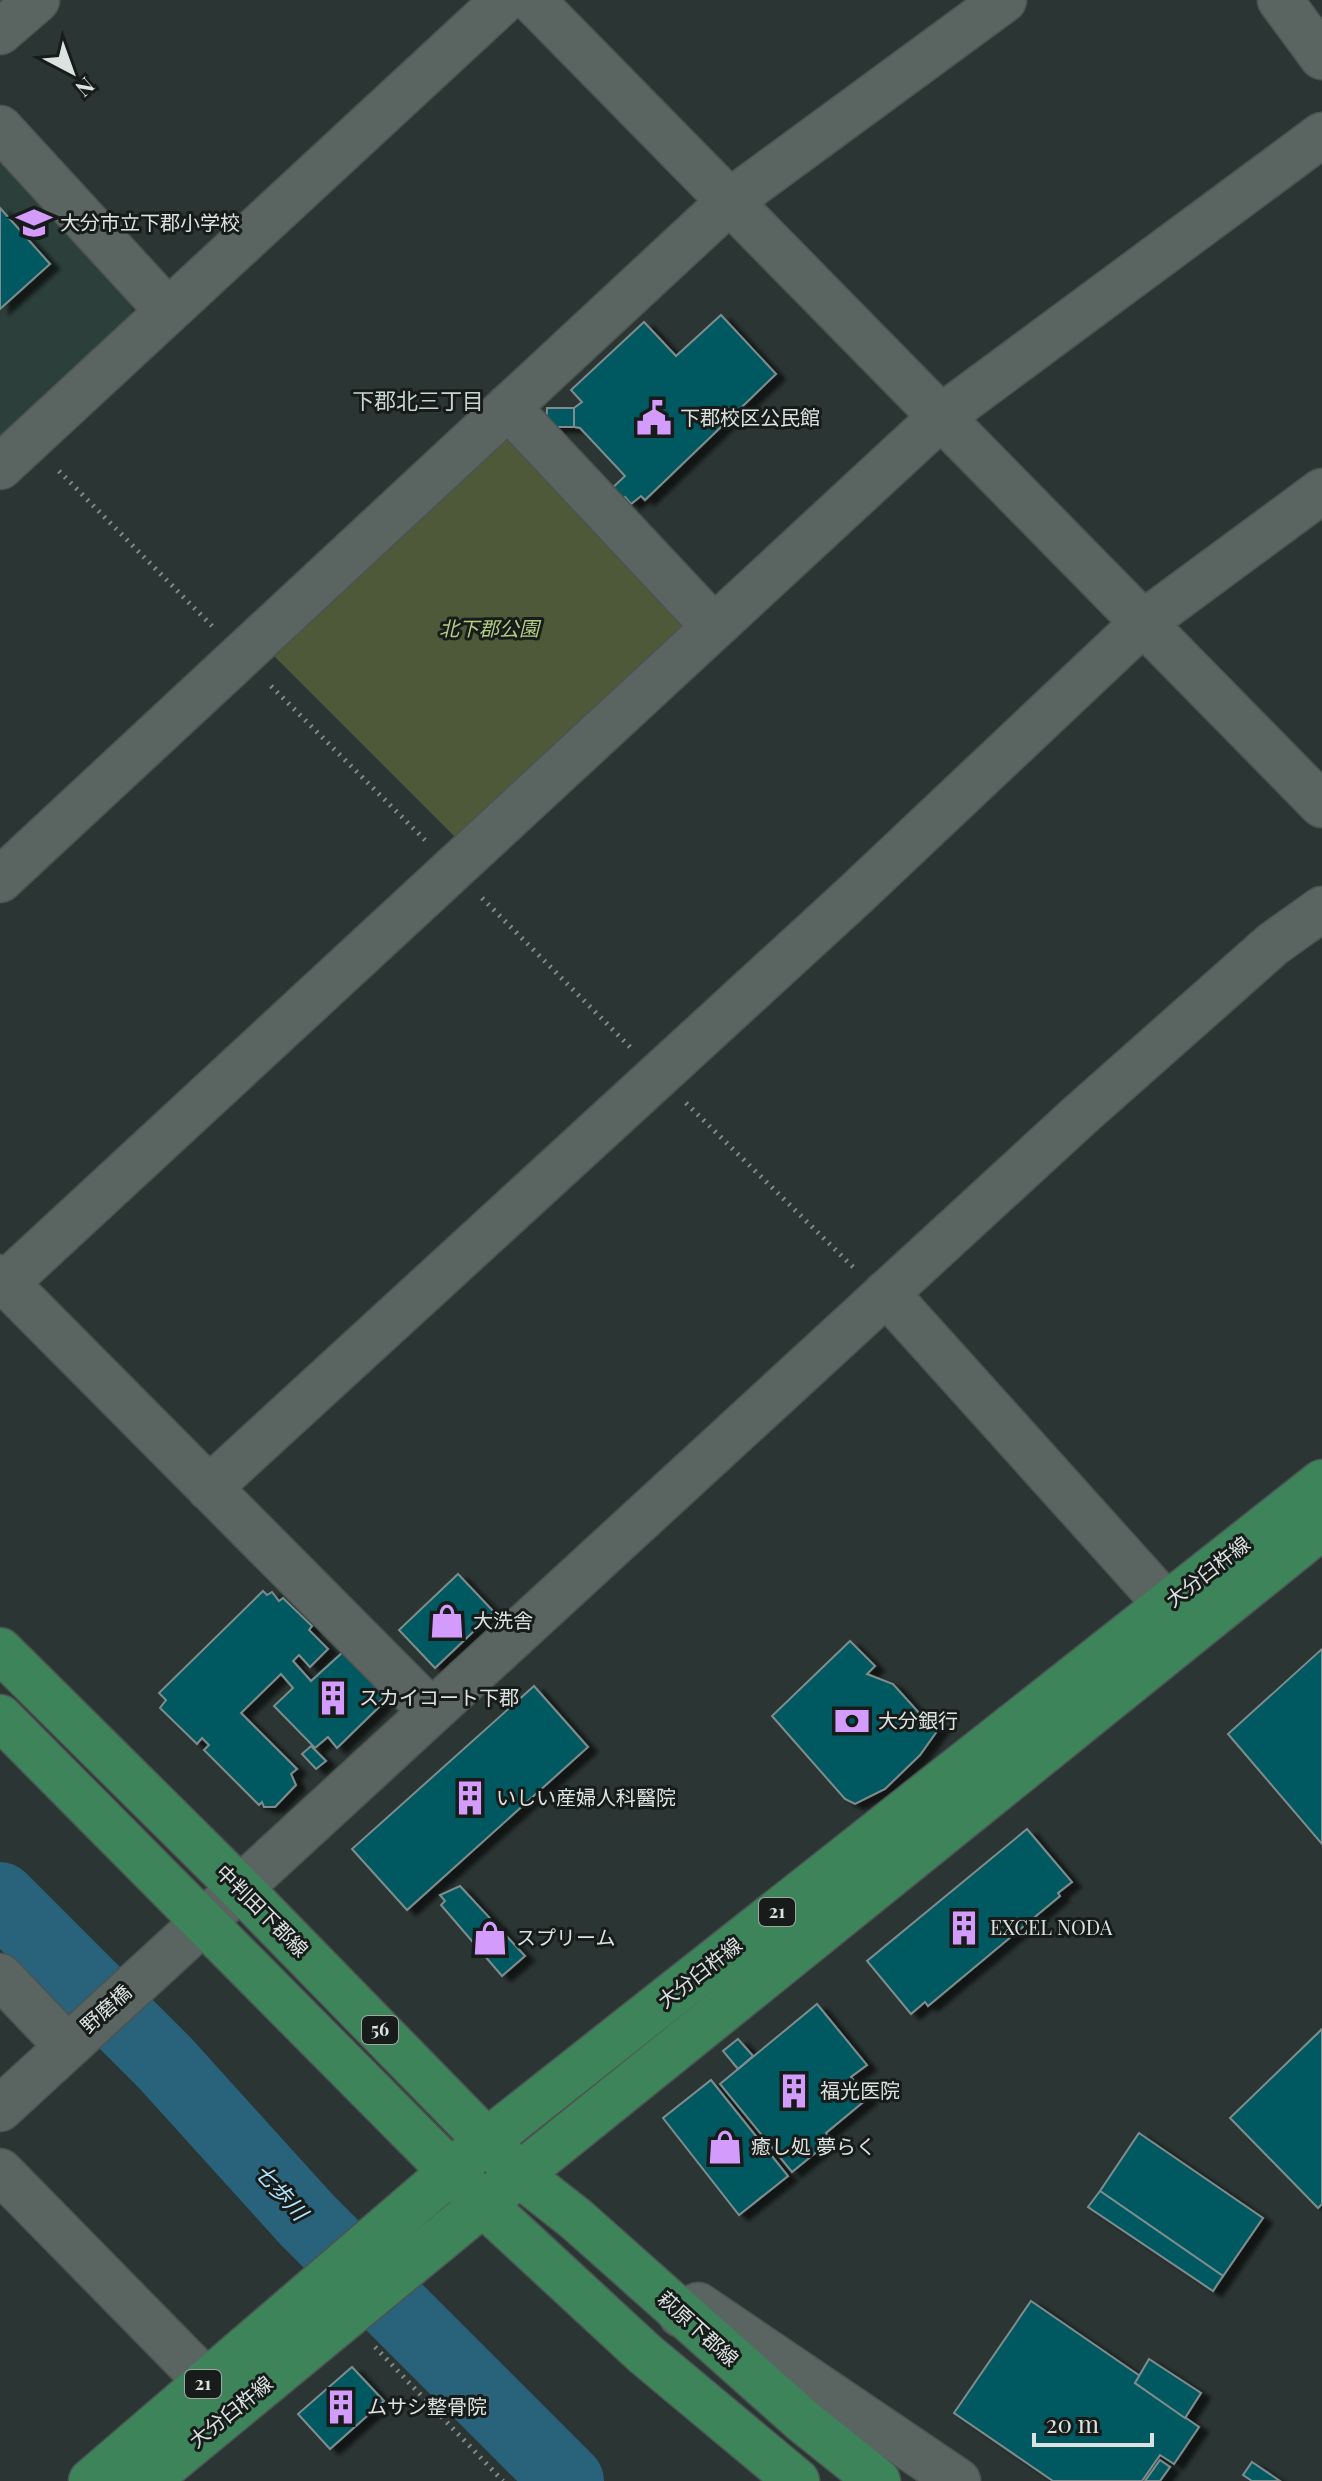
<svg xmlns="http://www.w3.org/2000/svg" width="1322" height="2481" font-family="'Playfair Display','Noto Sans JP',serif">
<style>
.built{fill:#2c3f3a}
.green{fill:#4d5938}
.lines{fill:none;stroke-linecap:round;stroke-linejoin:round}
.river{stroke:#29627b;stroke-width:72}
.building{fill:#005960;stroke:#7f8c8d;stroke-width:2;filter:url(#shadow)}
.minor-casing{stroke:#4b5451;stroke-width:47}
.major-casing{stroke:#4b5451;stroke-width:47}
.path{stroke:#808987;stroke-width:5;stroke-dasharray:2 6;stroke-linecap:butt}
.minor{stroke:#5a6562;stroke-width:44}
.major{stroke:#3e845a;stroke-width:44}
.labels{text-anchor:middle;stroke-width:6;stroke-linejoin:round;paint-order:stroke}
.shield{fill:#171c1a;stroke:#a0a7a5;stroke-width:2}
.shield-label{font-size:18px;font-weight:bold;fill:#dbe2e0}
.poi-label{font-size:20px;fill:#dbe2e0;stroke:#171c1a;text-anchor:start}
.park-label{font-size:20px;font-style:italic;fill:#b1cd83;stroke:#171c1a}
.street-label{font-size:20px;fill:#dbe2e0;stroke:#171c1a}
.neighbourhood-label{font-size:22px;fill:#c7d5d1;stroke:#171c1a}
.water-label{font-size:22px;font-style:italic;fill:#b1e2fc;stroke:#171c1a}
</style>
<defs>
<filter id="shadow"><feDropShadow dx="9" dy="5" stdDeviation="2" flood-color="#0009"/></filter>
</defs>
<rect width="100%" height="100%" fill="#2b3533"/>
<polygon class="built" points="0,151 136,295 131,314 0,437"/>
<polygon class="green" points="520,436 684,611 684,630 458,840 269,651 500,437"/>
<g class="lines">
<polyline class="river" points="0,1898 165,2063 307,2220 568,2481"/>
</g>
<g class="building">
<polygon points="0,208 50,264 0,309"/>
<polygon points="721,315 776,374 645,500 641,496 631,504 625,497 620,502 609,491 625,476 580,428 574,427 574,408 582,402 571,390 644,322 676,356"/>
<polygon points="547,408 574,408 574,427 546,427"/>
<polygon points="458,1574 494,1612 435,1668 399,1630"/>
<polygon points="263,1591 267,1595 272,1592 279,1601 283,1598 312,1626 309,1630 328,1649 310,1667 299,1655 293,1661 311,1681 343,1652 385,1697 379,1702 381,1705 337,1748 328,1737 315,1748 274,1706 293,1688 281,1674 241,1713 297,1769 291,1774 296,1785 275,1807 264,1807 262,1802 259,1805 204,1750 209,1745 202,1738 197,1744 160,1708 166,1700 159,1693"/>
<polygon points="850,1641 875,1666 867,1674 893,1684 930,1725 940,1727 920,1755 885,1789 855,1804 845,1799 772,1716"/>
<polygon points="1322,1649 1322,1844 1228,1734"/>
<polygon points="534,1686 588,1747 407,1910 352,1849"/>
<polygon points="311,1746 326,1761 316,1769 302,1754"/>
<polygon points="1027,1829 1072,1882 1058,1893 1060,1896 928,2006 925,2002 911,2014 867,1961"/>
<polygon points="460,1886 525,1956 502,1976 441,1905 445,1901 440,1895"/>
<polygon points="817,2004 867,2065 851,2077 868,2098 826,2133 831,2140 792,2172 720,2084"/>
<polygon points="1322,2029 1322,2204 1318,2208 1230,2118"/>
<polygon points="738,2039 753,2056 738,2069 723,2051"/>
<polygon points="711,2080 788,2176 739,2215 663,2118"/>
<polygon points="1139,2133 1263,2218 1223,2276 1100,2191"/>
<polygon points="1100,2191 1223,2276 1213,2291 1088,2207"/>
<polygon points="1031,2301 1140,2376 1135,2383 1199,2427 1174,2464 1160,2455 1142,2481 1053,2481 954,2413"/>
<polygon points="1149,2359 1201,2393 1185,2418 1135,2383"/>
<polygon points="352,2367 384,2401 330,2449 298,2414"/>
<polygon points="1160,2460 1170,2467 1160,2481 1145,2481"/>
<polygon points="1252,2462 1280,2481 1252,2481 1243,2475"/>
</g>
<g class="lines">
<g class="minor-casing">
<g id="minor">
<polyline points="532,0 1322,805"/>
<polyline points="1280,0 1322,57"/>
<polyline points="0,32 37,0"/>
<polyline points="0,128 168,311"/>
<polyline points="508,407 714,627"/>
<polyline points="0,467 504,0"/>
<polyline points="0,880 730,201 1004,0"/>
<polyline points="0,1277 431,1711"/>
<polyline points="6,1283 941,417 1322,135"/>
<polyline points="886,1293 1191,1632"/>
<polyline points="209,1488 856,894 1143,623 1322,491"/>
<polyline points="0,1976 67,2046"/>
<polyline points="0,2109 1079,1116 1273,944 1322,909"/>
<polyline points="0,2171 206,2381"/>
<polyline points="681,2315 698,2305 958,2481"/>
</g>
</g>
<g class="major-casing">
<g id="major">
<polyline points="0,1650 239,1887 520,2175 576,2219 803,2421 878,2481"/>
<polyline points="0,1717 483,2204 645,2354 797,2481"/>
<polyline points="91,2481 488,2140 1322,1482"/>
<polyline points="147,2481 483,2204 1322,1527"/>
</g>
</g>
<g class="path">
<polyline points="59,471 212,626"/>
<polyline points="271,686 425,840"/>
<polyline points="482,898 630,1047"/>
<polyline points="686,1103 853,1267"/>
<polyline points="375,2347 503,2481"/>
</g>
<use href="#minor" class="minor"/>
<use href="#major" class="major"/>
</g>
<defs>
<g id="school-bare" transform="scale(2.76)"><path d="M0-5L7-2L0 1L-7-2ZM-4 1L0 2.5L4 1V4Q0 6-4 4Z" fill="#d39cfc" stroke="#171c1a" stroke-width="2.5" paint-order="stroke"/></g>
<g id="civic-bare" transform="scale(2.76)"><path d="M-.6-6.5H3V-4.5H.6V-3L4-1V1h2V6H-6V1h2V-1L-.6-3ZM-1.2 2.5V6h2.4V2.5Z" fill="#d39cfc" stroke="#171c1a" stroke-width="2.5" paint-order="stroke"/></g>
<g id="shop-bare" transform="scale(2.76)"><path d="M-5-2.5h2.3a2.7 3.5 0 0 1 5.4 0H5L5.5 6h-11ZM-1.5-2.5h3a1.5 2.3 0 0 0-3 0Z" fill="#d39cfc" stroke="#171c1a" stroke-width="2.5" paint-order="stroke"/></g>
<g id="building-bare" transform="scale(2.76)"><path d="M-4-6H4V6H1V3H-1V6H-4ZM-2.5-4.3h1.7v1.8h-1.7ZM.8-4.3h1.7v1.8H.8ZM-2.5-1h1.7V.8h-1.7ZM.8-1h1.7V.8H.8Z" fill="#d39cfc" stroke="#171c1a" stroke-width="2.5" paint-order="stroke"/></g>
<g id="bank-bare" transform="scale(2.76)"><path d="M-6-4H6V4H-6ZM0-2.3a2.3 2.3 0 1 0 0 4.6a2.3 2.3 0 1 0 0-4.6Z" fill="#d39cfc" stroke="#171c1a" stroke-width="2.5" paint-order="stroke"/></g>
</defs>
<g fill-rule="evenodd">
<use href="#school-bare" x="34" y="223"/>
<use href="#civic-bare" x="654" y="418"/>
<use href="#shop-bare" x="447" y="1621"/>
<use href="#building-bare" x="333" y="1698"/>
<use href="#bank-bare" x="852" y="1721"/>
<use href="#building-bare" x="470" y="1798"/>
<use href="#building-bare" x="964" y="1928"/>
<use href="#shop-bare" x="490" y="1938"/>
<use href="#building-bare" x="794" y="2091"/>
<use href="#shop-bare" x="725" y="2147"/>
<use href="#building-bare" x="341" y="2407"/>
</g>
<g class="labels">
<g class="shield">
<rect x="759" y="1898" width="36" height="28" rx="6"/>
<rect x="362" y="2016" width="36" height="28" rx="6"/>
<rect x="185" y="2370" width="36" height="28" rx="6"/>
</g>
<g class="shield-label">
<text x="777" y="1918">21</text>
<text x="380" y="2036">56</text>
<text x="203" y="2390">21</text>
</g>
<g class="poi-label">
<text x="60" y="230">大分市立下郡小学校</text>
<text x="680" y="425">下郡校区公民館</text>
<text x="473" y="1628">大洗舎</text>
<text x="359" y="1705">スカイコート下郡</text>
<text x="878" y="1728">大分銀行</text>
<text x="496" y="1805">いしい産婦人科醫院</text>
<text x="990" y="1935">EXCEL NODA</text>
<text x="516" y="1945">スプリーム</text>
<text x="820" y="2098">福光医院</text>
<text x="751" y="2154">癒し処 夢らく</text>
<text x="367" y="2414">ムサシ整骨院</text>
</g>
<g class="park-label">
<text x="489" y="636">北下郡公園</text>
</g>
<g class="street-label">
<text transform="translate(1208 1572) rotate(-38)" y="7">大分臼杵線</text>
<text transform="translate(262 1911) rotate(45)" y="7">中判田下郡線</text>
<text transform="translate(700 1973) rotate(-38)" y="7">大分臼杵線</text>
<text transform="translate(106 2009) rotate(-42)" y="7">野磨橋</text>
<text transform="translate(698 2329) rotate(42)" y="7">萩原下郡線</text>
<text transform="translate(231 2412) rotate(-39)" y="7">大分臼杵線</text>
</g>
<g class="neighbourhood-label">
<text x="418" y="409">下郡北三丁目</text>
</g>
<g class="water-label">
<text transform="translate(281 2192) rotate(48)" y="8">七歩川</text>
</g>
</g>
<g transform="translate(72 72) rotate(139)" stroke="#171c1a" stroke-width="6" paint-order="stroke">
<path d="M0-6L14 30L0 20L-14 30Z" fill="#dbe2e0"/>
<text y="-12" font-size="22" font-weight="bold" text-anchor="middle" fill="#dbe2e0">N</text>
</g>
<path d="M1034 2433v12h118v-12" fill="none" stroke="#dbe2e0" stroke-width="4"/>
<text x="1046" y="2433" font-size="24" fill="#dbe2e0" stroke="#171c1a" stroke-width="6" paint-order="stroke">20 m</text>
</svg>
